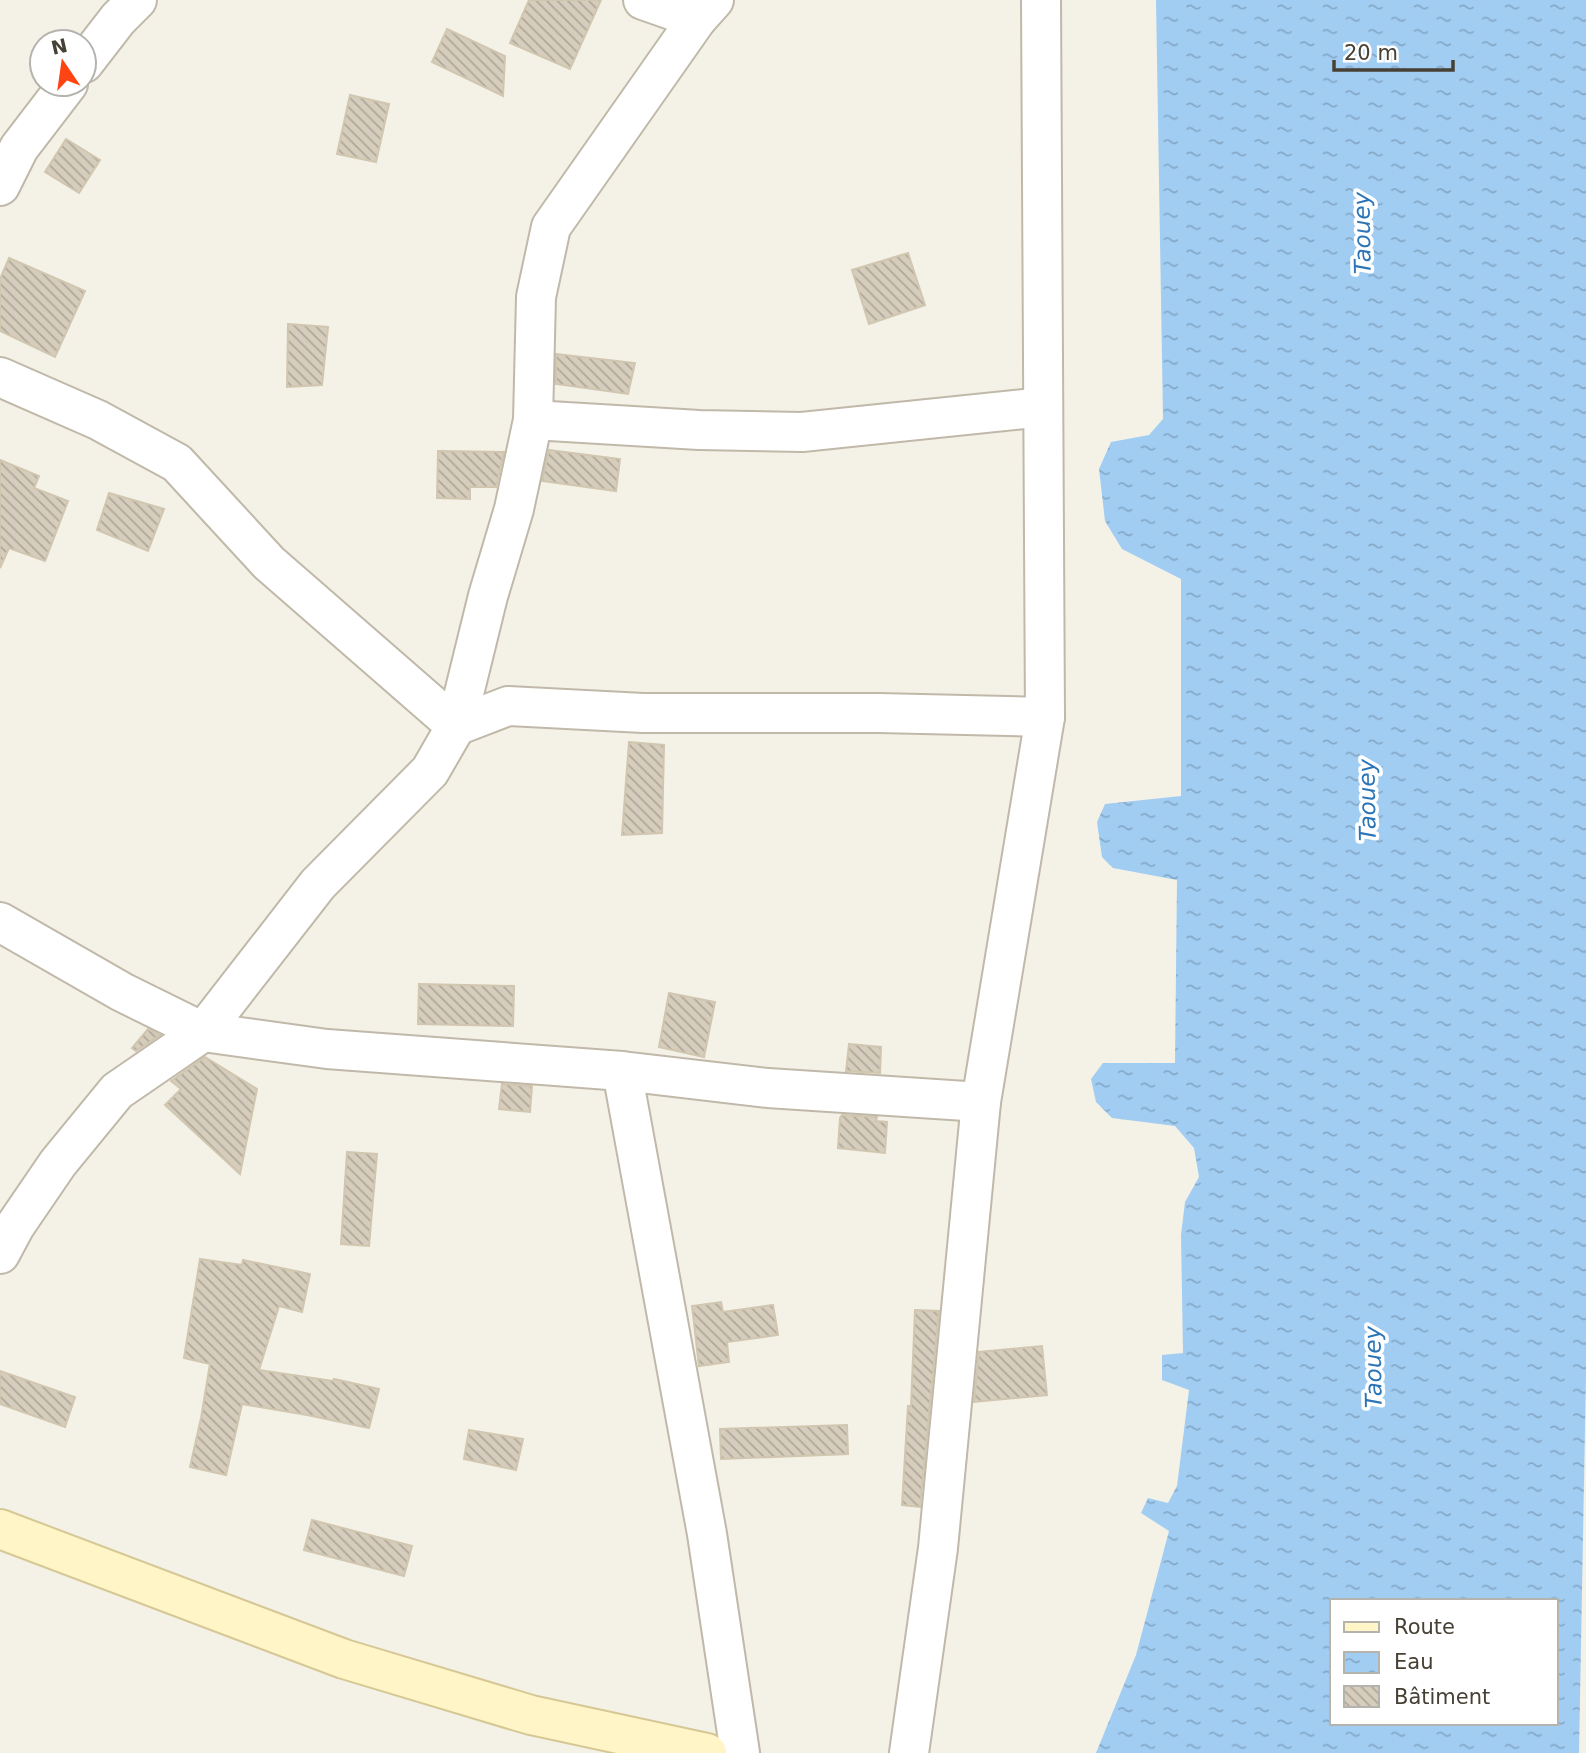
<svg xmlns="http://www.w3.org/2000/svg" width="1586" height="1753" font-family="'DejaVu Sans',sans-serif">
<style>
.water{fill:url(#water-ripples);fill-rule:evenodd}
.building{fill:url(#building-back-hatch);stroke:#d1c6af;stroke-width:2}
.lines{fill:none;stroke-linecap:round;stroke-linejoin:round}
.street-casing{stroke:#c0b9a9;stroke-width:42}
.secondary-casing{stroke:#d6c895;stroke-width:42}
.street{stroke:#fff;stroke-width:38}
.secondary{stroke:#fff5c6;stroke-width:38}
.labels{text-anchor:middle;stroke-width:7;stroke-linejoin:round;paint-order:stroke}
.water-label{font-size:23px;font-style:italic;fill:#2a74b8;stroke:#fff}
</style>
<defs>
<pattern id="water-ripples" width="26" height="14" patternUnits="userSpaceOnUse" patternTransform="scale(1.75)"><rect width="26" height="14" fill="#a1cdf3"/><path d="M2 4q2-2 4 0t4 0M15 11q2-2 4 0t4 0" fill="none" stroke="#85a8c6"/></pattern>
<pattern id="building-back-hatch" width="6" height="6" patternUnits="userSpaceOnUse" patternTransform="scale(1.75)"><rect width="6" height="6" fill="#d6cdbc"/><path d="M-1 5l2 2M0 0l6 6M5-1l2 2" fill="none" stroke="#afa89a"/></pattern>
</defs>
<rect width="100%" height="100%" fill="#f4f1e7"/>
<path class="water" d="M1156 0H1586V1374L1579 1753H1096L1136 1655 1169 1531 1141 1513 1148 1498 1168 1503 1177 1486 1189 1390 1162 1380V1355L1183 1353 1181 1235 1185 1202 1199 1177 1194 1148 1175 1126 1112 1118 1096 1102 1091 1079 1103 1063H1175L1177 880 1113 868 1102 857 1097 822 1105 804 1181 796V579L1122 549 1105 521 1099 469 1111 442 1149 435 1163 419ZM1332 1601H1556V1723H1332Z"/>
<g class="building">
<polygon points="529,0 601,0 570,69 510,43"/>
<polygon points="447,29 505,56 503,96 432,62"/>
<polygon points="350,95 389,104 376,162 337,154"/>
<polygon points="66,139 100,160 79,193 45,172"/>
<polygon points="908,253 925,305 869,324 852,270"/>
<polygon points="9,258 85,291 55,357 0,331 0,279"/>
<polygon points="288,324 328,327 322,385 287,387"/>
<polygon points="556,354 635,363 628,394 556,384"/>
<polygon points="549,450 620,459 616,491 542,481"/>
<polygon points="438,451 504,452 496,487 470,487 470,499 437,498"/>
<polygon points="0,460 39,476 34,488 68,501 45,561 9,548 0,568"/>
<polygon points="109,493 164,509 148,551 97,530"/>
<polygon points="629,742 664,745 662,833 622,835"/>
<polygon points="419,984 514,986 513,1026 418,1024"/>
<polygon points="669,993 715,1002 704,1057 659,1047"/>
<polygon points="148,1029 160,1035 136,1051 132,1048"/>
<polygon points="849,1044 881,1047 880,1073 846,1071"/>
<polygon points="205,1057 257,1089 240,1174 165,1105 181,1089 171,1081"/>
<polygon points="502,1084 532,1086 530,1112 499,1109"/>
<polygon points="842,1115 877,1117 876,1121 887,1122 885,1153 838,1148 840,1118"/>
<polygon points="347,1152 377,1154 369,1246 341,1244"/>
<polygon points="200,1259 242,1265 243,1260 310,1274 302,1312 279,1306 259,1370 333,1381 334,1379 379,1389 369,1428 307,1415 242,1404 226,1475 190,1467 201,1418 210,1364 184,1358"/>
<polygon points="721,1302 723,1312 773,1305 778,1335 727,1342 729,1362 699,1366 692,1306"/>
<polygon points="915,1310 939,1311 920,1507 902,1505 908,1406 911,1406"/>
<polygon points="1042,1346 1047,1395 974,1402 979,1352"/>
<polygon points="0,1371 75,1397 65,1427 0,1404"/>
<polygon points="847,1425 848,1454 721,1459 720,1429"/>
<polygon points="469,1430 523,1439 516,1470 464,1459"/>
<polygon points="312,1520 412,1546 404,1576 304,1550"/>
</g>
<g class="lines">
<g class="street-casing">
<g id="street">
<polyline points="643,0 697,19"/>
<polyline points="84,63 118,19 137,0"/>
<polyline points="0,186 19,148 68,84"/>
<polyline points="0,377 98,420 177,463 269,563 456,726 508,706 643,713 879,713 1045,717"/>
<polyline points="533,420 699,430 802,432 1043,407"/>
<polyline points="0,922 122,992 203,1032 327,1049 622,1071 768,1088 981,1102"/>
<polyline points="622,1071 707,1534 740,1753"/>
<polyline points="0,1254 15,1226 58,1163 117,1091 203,1032 318,884 430,771 456,726 488,596 514,509 533,420 536,297 551,227 697,19 714,0"/>
<polyline points="909,1753 938,1548 981,1102 1045,717 1041,0"/>
</g>
</g>
<g class="secondary-casing">
<polyline id="secondary" points="0,1529 344,1659 531,1715 707,1753"/>
</g>
<use href="#street" class="street"/>
<use href="#secondary" class="secondary"/>
</g>
<g class="labels">
<g class="water-label">
<text transform="translate(1362 233) rotate(-91)" y="8">Taouey</text>
<text transform="translate(1367 800) rotate(-91)" y="8">Taouey</text>
<text transform="translate(1373 1367) rotate(-91)" y="8">Taouey</text>
</g>
</g>
<rect x="1330" y="1599" width="228" height="126" fill="#ffffff" stroke="#b5b3ae" stroke-width="2"/>
<rect x="1344" y="1622" width="35" height="10" fill="#fff5c6" stroke="#b5b3ae" stroke-width="2"/>
<text x="1394" y="1634" font-size="21" fill="#474135">Route</text>
<rect x="1344" y="1652" width="35" height="21" fill="url(#water-ripples)" stroke="#b5b3ae" stroke-width="2"/>
<text x="1394" y="1669" font-size="21" fill="#474135">Eau</text>
<rect x="1344" y="1686" width="35" height="21" fill="url(#building-back-hatch)" stroke="#b5b3ae" stroke-width="2"/>
<text x="1394" y="1704" font-size="21" fill="#474135">Bâtiment</text>
<g transform="translate(63 63) rotate(347)"><circle r="33" fill="#ffffff" stroke="#b5b3ae" stroke-width="2"/>
<path d="M0-5L12 26L0 18L-12 26Z" fill="#ff4413"/>
<text y="-10" font-size="19" font-weight="bold" text-anchor="middle" fill="#474135">N</text>
</g>
<path d="M1334 60v10h119v-10" fill="none" stroke="#474135" stroke-width="3.5"/>
<text x="1344" y="60" font-size="21" fill="#474135" stroke="#ffffff" stroke-width="5" paint-order="stroke">20 m</text>
</svg>
